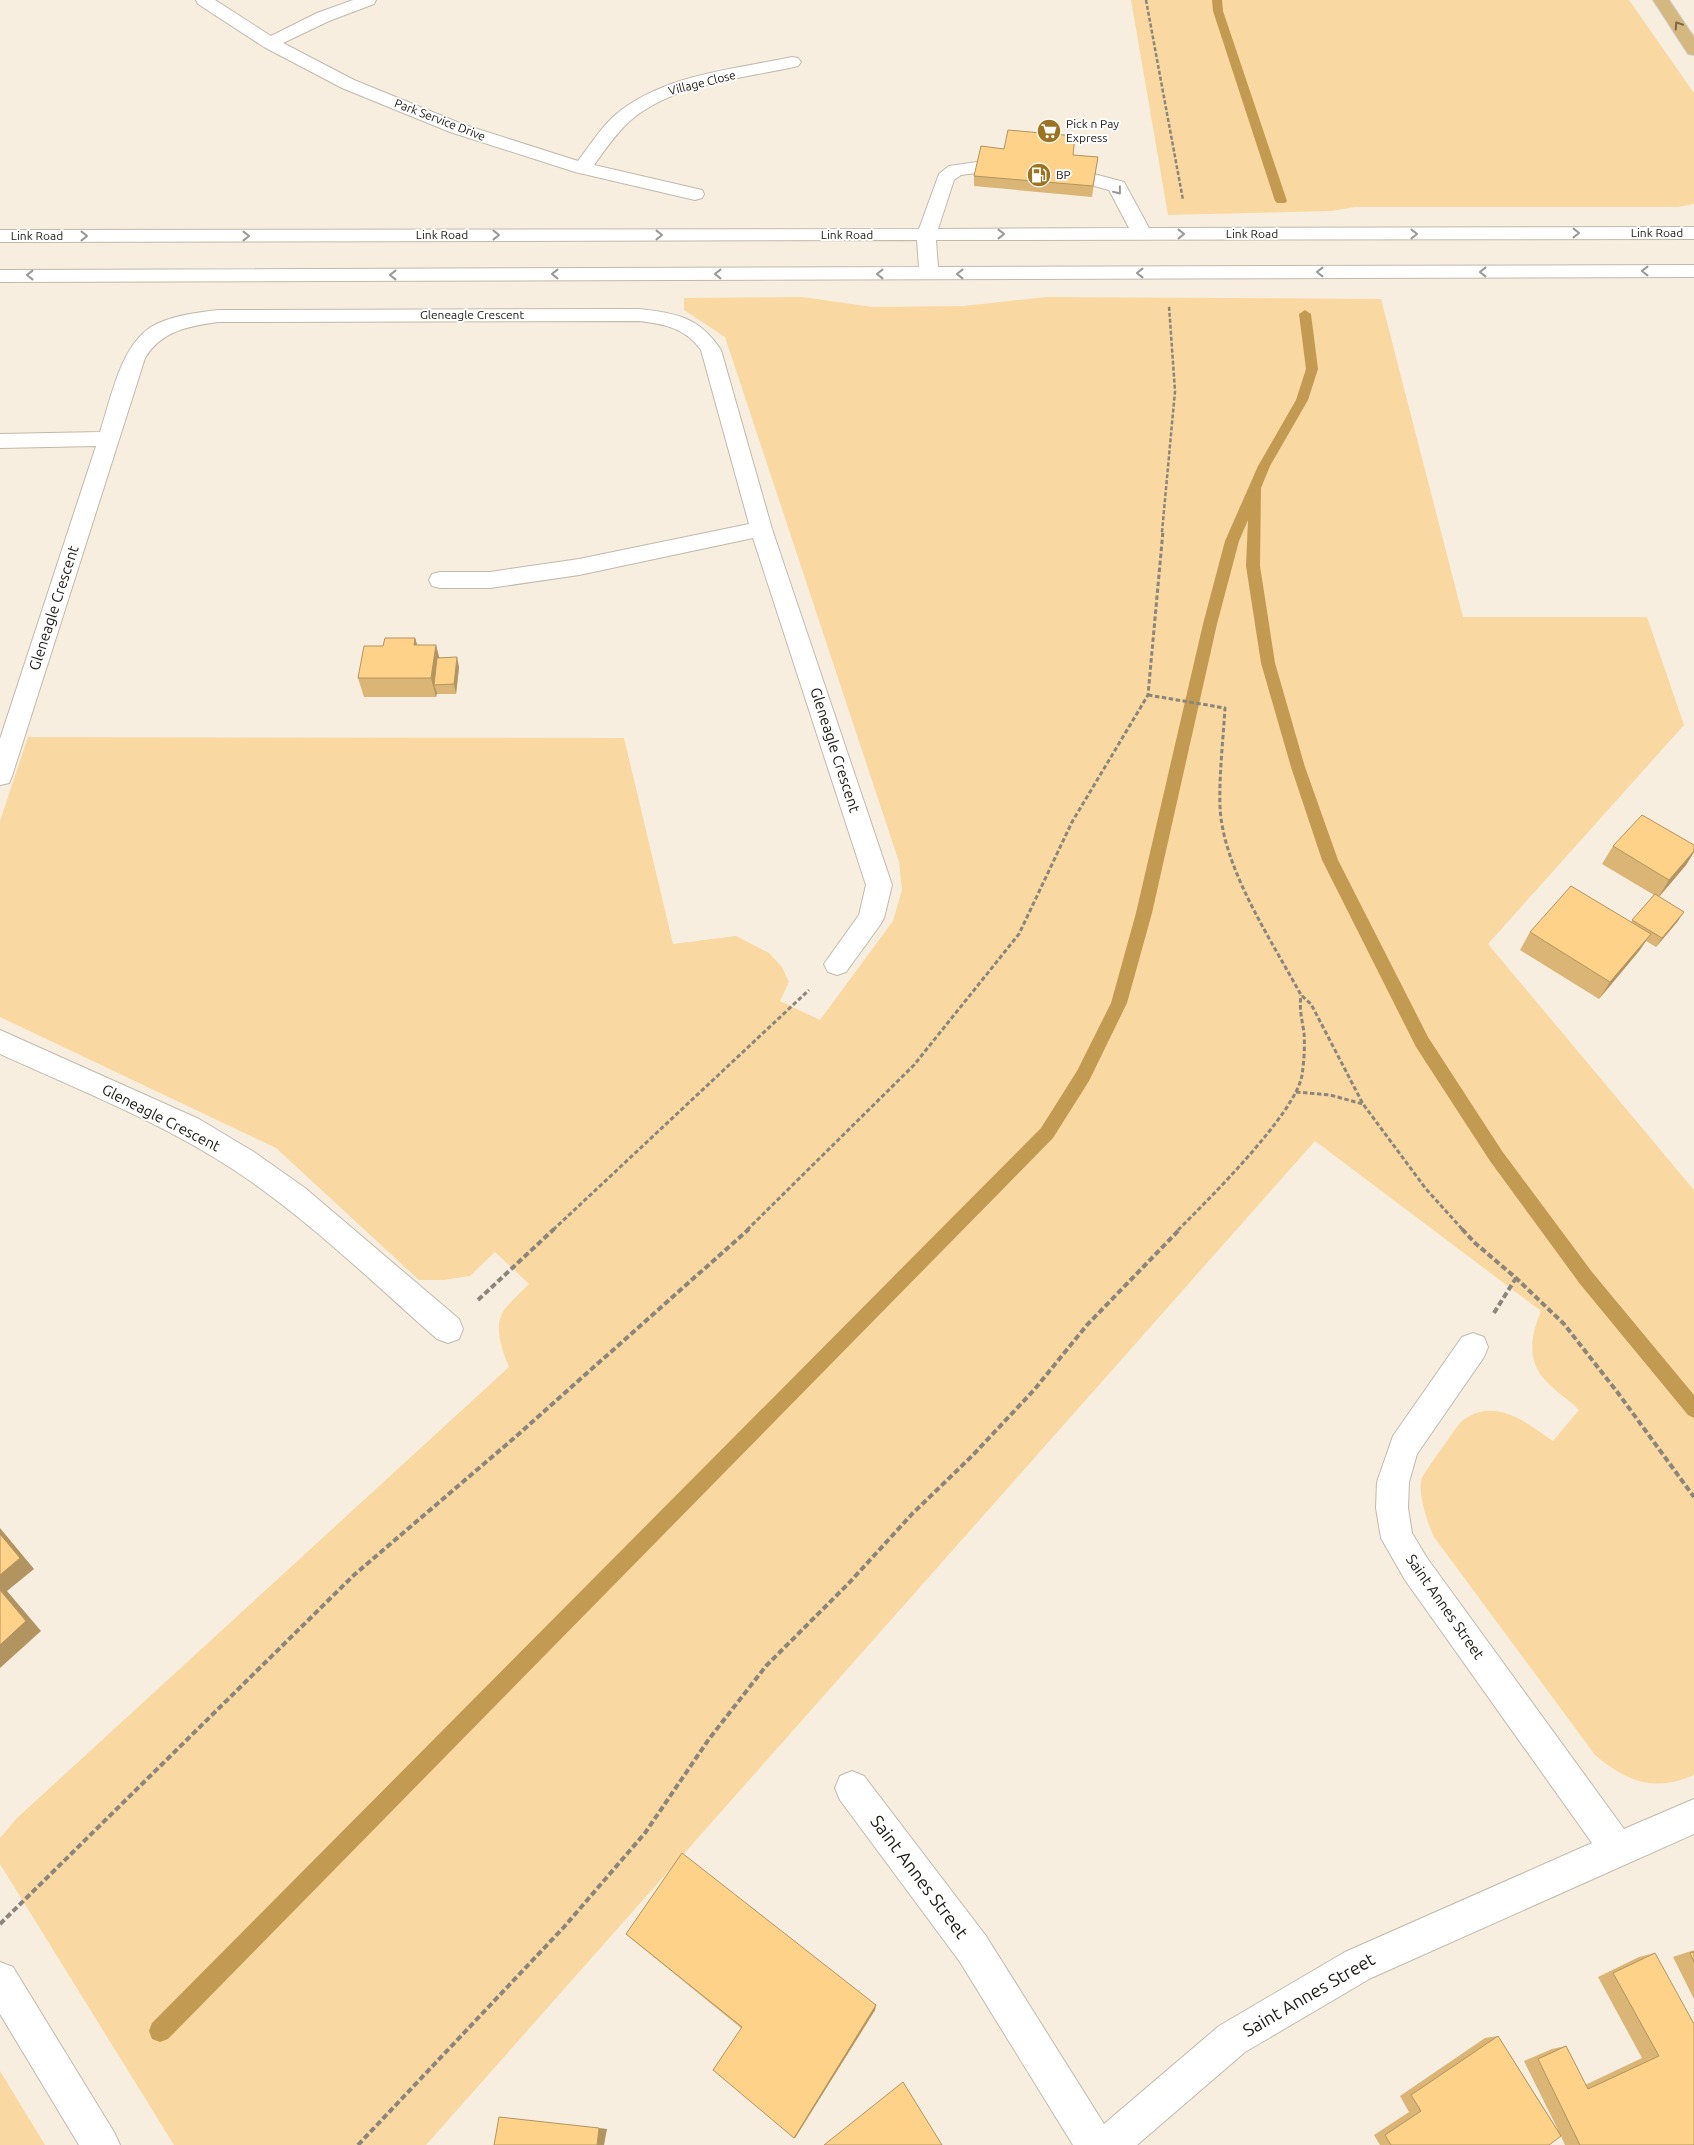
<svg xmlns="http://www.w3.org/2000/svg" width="1694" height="2145" font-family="Ubuntu,sans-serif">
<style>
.green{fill:#f9d9a1}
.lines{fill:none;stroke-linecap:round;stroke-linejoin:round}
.stream{fill:#c39a51;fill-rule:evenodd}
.minor-casing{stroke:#c1b9ab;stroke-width:2}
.major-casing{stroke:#d2d1d0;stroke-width:2}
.path-far2{stroke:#8b857b;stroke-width:2.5;stroke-dasharray:4 2;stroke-linecap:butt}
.path-far1{stroke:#8b857b;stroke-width:3;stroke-dasharray:4.5 2.5;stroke-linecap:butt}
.path{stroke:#8b857b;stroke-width:4;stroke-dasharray:6 3;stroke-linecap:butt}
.minor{fill:#fff;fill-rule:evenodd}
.major{fill:#d4b87f;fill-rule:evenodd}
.wall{fill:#dab576}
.shaded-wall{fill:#b29460}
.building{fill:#fed389;stroke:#b29460}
.oneway{stroke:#78684a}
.oneway2{stroke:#999895}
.labels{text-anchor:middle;stroke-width:4;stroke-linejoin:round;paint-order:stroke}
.far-street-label{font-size:12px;fill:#1c1914;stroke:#fff}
.far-poi-label{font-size:12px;fill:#1c1914;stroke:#fff;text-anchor:start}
.street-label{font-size:15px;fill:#1c1914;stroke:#fff}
.near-street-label{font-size:18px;fill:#1c1914;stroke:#fff}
</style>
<rect width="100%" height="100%" fill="#f7eee0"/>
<g class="green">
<polygon points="1131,0 1629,0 1694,93 1694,204 1678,207 1355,207 1331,211 1168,215"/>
<path d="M802 297 873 307 963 306 1047 297 1381 299 1463 617H1647L1684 725 1488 944 1694 1190V1775C1654 1793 1626 1781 1595 1755L1434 1537C1428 1524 1417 1493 1422 1478 1424 1473 1457 1426 1461 1422 1467 1416 1477 1412 1485 1411 1511 1408 1533 1428 1553 1441L1579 1410C1569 1400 1556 1392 1546 1381 1526 1360 1531 1335 1541 1311L1315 1141 426 2145H174L0 1864V1838L17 1818 509 1367C502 1350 493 1327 504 1310 511 1301 521 1292 529 1284L495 1252 470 1276 444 1280H419L276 1148 0 1017V821L28 737 624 738 673 944 736 936 769 953 782 967 789 982 780 1001 820 1020 893 921 902 890 899 862 725 337 684 310V298Z"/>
<polygon points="0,2071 45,2145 0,2145"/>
</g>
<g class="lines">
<g class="stream">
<polygon points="1212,0 1222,0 1223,11 1287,201 1285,203 1277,203 1275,201 1213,11"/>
<polygon points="1305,310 1311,314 1318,369 1308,400 1270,466 1261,488 1260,566 1275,663 1305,767 1338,860 1428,1037 1502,1151 1592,1272 1694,1395 1694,1418 1688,1415 1580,1284 1490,1161 1416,1047 1322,860 1291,767 1261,663 1246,566 1248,520 1239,541 1217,624 1152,913 1127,1003 1089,1081 1053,1138 168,2039 160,2042 152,2039 149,2031 152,2023 1041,1128 1077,1071 1111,1003 1136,913 1203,624 1225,541 1258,466 1296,400 1306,369 1299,314"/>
</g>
<g class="minor-casing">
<g id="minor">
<path d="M196 0H215L271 36 317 13 353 0H376L374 4 329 21 283 43 354 80 462 124 578 161C591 144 603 124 620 111 668 74 735 69 792 57L798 58 801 62 798 66C743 79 676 82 631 120 616 133 605 150 594 165L702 190 704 194 702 198 695 200 575 172 450 132 342 88 264 47 198 4Z"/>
<polygon points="977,162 984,164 986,168 984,172 961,175 954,180 938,229 1129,228 1109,190 1087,184 1085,180 1087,176 1094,174 1124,182 1149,228 1694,227 1694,239 936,240 938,267 1694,265 1694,277 0,282 0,270 919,267 917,240 0,242 0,230 919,229 939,174 949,166"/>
<path d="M639 309C677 313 699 317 721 350L772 529 892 885 884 918 880 925 846 972 837 975 828 972 824 964 859 915 866 885 753 538 579 575 490 588H440L432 586 429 580 432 574 440 572H490L579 559 749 524 701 350C685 328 665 324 639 321L218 322C189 326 161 331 145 358L12 776 9 783 0 785V739L96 446 0 448V434L100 432C111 399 120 347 151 327 171 315 196 313 218 310Z"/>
<path d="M0 1030 199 1119 254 1152 305 1188 459 1319 463 1329 459 1339 448 1343 437 1339C371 1281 307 1218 234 1170 161 1122 79 1090 0 1054Z"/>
<polygon points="1473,1333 1484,1337 1488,1347 1484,1357 1417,1454 1409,1482 1408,1508 1412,1533 1427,1558 1624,1829 1694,1799 1694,1834 1371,1978 1245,2052 1137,2145 1073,2145 960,1962 840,1800 835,1788 840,1776 852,1771 864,1776 986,1936 1104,2124 1219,2026 1345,1952 1592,1843 1405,1580 1381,1538 1376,1508 1377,1482 1393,1436 1462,1337"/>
<polygon points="0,1962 13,1967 114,2132 120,2145 79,2145 0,2014"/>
</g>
</g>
<g class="major-casing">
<polygon id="major" points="1653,0 1669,0 1694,37 1694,55 1688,54"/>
</g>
<g class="path-far2">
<polyline points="1146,0 1183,200"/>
<polyline points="1162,532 1175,391 1169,306"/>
</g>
<g class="path-far1">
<path d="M1148 695 1225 708C1223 741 1219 775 1220 807 1223 869 1272 941 1301 995L1311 1004 1363 1104 1426 1189 1463 1230"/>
<polyline points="1296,1092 1330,1095 1363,1104"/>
<polyline points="553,1230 809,990"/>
<polyline points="747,1230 914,1065 1019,934 1072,822 1148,695 1163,531"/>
<path d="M1178 1230C1208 1200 1296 1113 1302 1075 1304 1062 1305 1046 1304 1033 1302 1019 1299 1009 1301 995"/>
</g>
<g class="path">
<polyline points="1462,1229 1475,1243 1516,1278 1564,1324 1618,1393 1694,1497"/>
<polyline points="478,1300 554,1229"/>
<polyline points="1494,1313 1516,1278"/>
<polyline points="0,1924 354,1575 513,1439 749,1229"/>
<polyline points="358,2145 564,1927 645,1833 709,1739 766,1666 849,1583 912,1514 972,1456 1034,1390 1087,1325 1180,1229"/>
</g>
<use href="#minor" class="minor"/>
<use href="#major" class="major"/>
</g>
<g class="wall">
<polygon points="1073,155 1098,157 1092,197 974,186 974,176"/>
<polygon points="415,638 417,645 436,645 439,658 459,667 456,694 437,694 437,693 436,697 364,697 358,678 383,646"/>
<polygon points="1694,845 1694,852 1686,865 1659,897 1678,921 1656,947 1646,941 1639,951 1599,999 1520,950 1530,932 1631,922 1654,895 1602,864 1613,846"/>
<polygon points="626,1934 876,2005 875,2010 795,2138 741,2028 633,1940"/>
<polygon points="1694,1950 1694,1999 1673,1957"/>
<polygon points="1655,1953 1694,2145 1565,2145 1561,2136 1549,2145 1380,2145 1374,2135 1409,2112 1400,2096 1485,2038 1498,2036 1559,2132 1524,2061 1552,2049 1566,2046 1585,2085 1642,2058 1598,1977 1639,1957"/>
</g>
<g class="shaded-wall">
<polygon points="415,638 421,657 414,645"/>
<polygon points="436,645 441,664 434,685 437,693 436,697 431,678"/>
<polygon points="457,657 459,667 456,694 454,684"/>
<polygon points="1694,851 1694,852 1686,865 1658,898 1669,880"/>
<polygon points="1684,912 1678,921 1656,947 1662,938"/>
<polygon points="1651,934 1639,951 1599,999 1610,982"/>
<polygon points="0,1528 34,1569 7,1591 41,1631 0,1668"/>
<polygon points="876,2005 875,2010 795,2138 794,2138"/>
<polygon points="599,2128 607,2129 604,2145 597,2145"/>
</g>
<g class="building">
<polygon points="1008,130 1075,136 1073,155 1098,157 1093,186 974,176 981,146 1004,149"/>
<polygon points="385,638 415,638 414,645 436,645 431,678 358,678 364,646 383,646"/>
<polygon points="457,657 454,684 434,685 437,658"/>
<polygon points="1642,815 1694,845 1694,851 1669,880 1613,846"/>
<polygon points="1571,886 1651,934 1610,982 1530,932"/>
<polygon points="1655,894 1684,912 1662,938 1632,920"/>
<polygon points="0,1534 20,1558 0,1575"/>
<polygon points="0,1590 26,1621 0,1645"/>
<polygon points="682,1853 876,2005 794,2138 713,2070 742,2027 626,1934"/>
<polygon points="1694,1952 1694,1962 1690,1953"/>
<polygon points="1655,1953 1694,2024 1694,2145 1580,2145 1538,2059 1566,2046 1588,2089 1659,2056 1613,1973"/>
<polygon points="1498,2036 1561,2136 1549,2145 1391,2145 1385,2135 1421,2111 1411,2095"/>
<polygon points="903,2082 942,2145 824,2145"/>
<polygon points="499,2117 599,2128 597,2145 494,2145"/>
</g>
<defs><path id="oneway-chevron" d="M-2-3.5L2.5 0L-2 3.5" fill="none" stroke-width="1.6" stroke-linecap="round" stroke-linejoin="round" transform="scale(1.25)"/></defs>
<use class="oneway" href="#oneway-chevron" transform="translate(1678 25) rotate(-123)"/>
<g class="oneway2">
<use href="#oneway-chevron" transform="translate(1118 191) rotate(52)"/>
<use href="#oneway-chevron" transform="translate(1576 233)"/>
<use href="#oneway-chevron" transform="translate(1001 234)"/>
<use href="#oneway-chevron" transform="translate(1181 234)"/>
<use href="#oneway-chevron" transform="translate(1414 234)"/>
<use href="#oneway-chevron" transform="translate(496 235)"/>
<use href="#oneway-chevron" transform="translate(659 235)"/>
<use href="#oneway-chevron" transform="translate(84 236)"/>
<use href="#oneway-chevron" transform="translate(246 236)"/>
<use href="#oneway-chevron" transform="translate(1645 271) rotate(180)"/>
<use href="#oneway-chevron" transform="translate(1320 272) rotate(180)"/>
<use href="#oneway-chevron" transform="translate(1483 272) rotate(180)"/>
<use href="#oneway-chevron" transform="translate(1140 273) rotate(180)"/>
<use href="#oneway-chevron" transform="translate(555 274) rotate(180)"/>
<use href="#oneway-chevron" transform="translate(718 274) rotate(180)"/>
<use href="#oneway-chevron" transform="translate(880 274) rotate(180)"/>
<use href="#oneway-chevron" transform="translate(960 274) rotate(180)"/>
<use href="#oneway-chevron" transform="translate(30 275) rotate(180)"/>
<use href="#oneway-chevron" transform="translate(393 275) rotate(180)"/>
</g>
<defs>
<g id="supermarket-disc" transform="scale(1.25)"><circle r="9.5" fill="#9c7421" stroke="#fff"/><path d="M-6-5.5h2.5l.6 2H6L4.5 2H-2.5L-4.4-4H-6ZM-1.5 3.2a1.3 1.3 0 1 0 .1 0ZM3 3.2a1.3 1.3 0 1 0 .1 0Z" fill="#fff"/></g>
<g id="fuel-disc" transform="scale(1.25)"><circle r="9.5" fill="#9c7421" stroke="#fff"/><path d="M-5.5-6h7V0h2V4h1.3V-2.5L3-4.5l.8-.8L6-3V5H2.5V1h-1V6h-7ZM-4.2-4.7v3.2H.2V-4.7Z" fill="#fff"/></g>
</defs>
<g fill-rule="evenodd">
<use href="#supermarket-disc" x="1049" y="131"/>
<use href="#fuel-disc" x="1039" y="175"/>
</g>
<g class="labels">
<g class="far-street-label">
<text transform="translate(702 83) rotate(-14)" y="4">Village Close</text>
<text transform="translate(440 120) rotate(21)" y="4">Park Service Drive</text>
<text x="1657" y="237">Link Road</text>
<text x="1252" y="238">Link Road</text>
<text x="442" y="239">Link Road</text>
<text x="847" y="239">Link Road</text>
<text x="37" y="240">Link Road</text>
<text x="472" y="319">Gleneagle Crescent</text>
</g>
<g class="far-poi-label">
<text x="1066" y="128">Pick n Pay<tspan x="1066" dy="14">Express</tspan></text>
<text x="1056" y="179">BP</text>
</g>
<g class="street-label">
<text transform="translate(54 608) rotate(-72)" y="5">Gleneagle Crescent</text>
<text transform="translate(835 750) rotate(72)" y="5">Gleneagle Crescent</text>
<text transform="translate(161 1118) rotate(27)" y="5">Gleneagle Crescent</text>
<text transform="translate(1445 1607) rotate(55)" y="5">Saint Annes Street</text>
</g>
<g class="near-street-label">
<text transform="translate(919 1877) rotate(53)" y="6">Saint Annes Street</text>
<text transform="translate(1309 1995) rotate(-30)" y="6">Saint Annes Street</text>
</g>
</g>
</svg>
